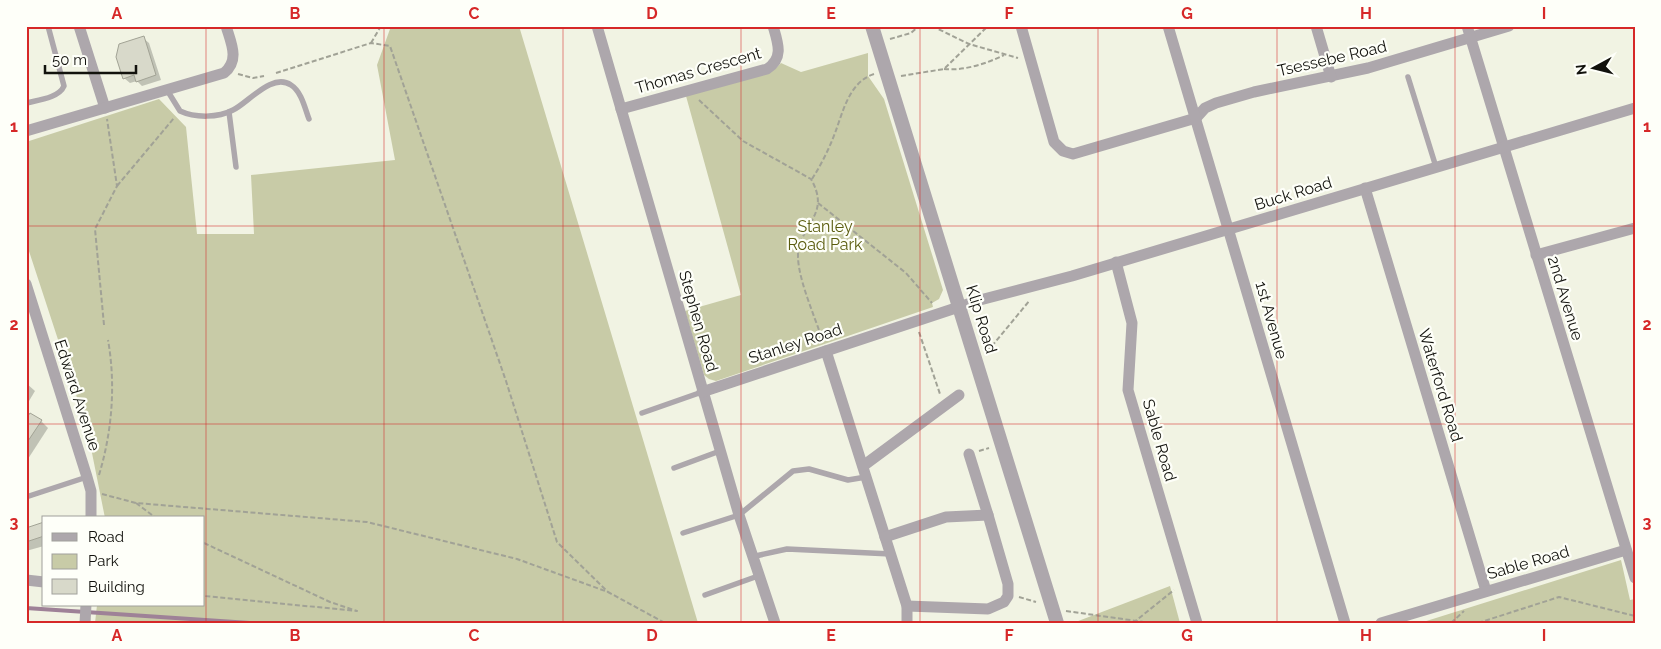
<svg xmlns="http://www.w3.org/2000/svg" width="1661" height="649" font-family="Raleway,sans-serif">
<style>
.green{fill:#c8cba7}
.shadow{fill:#0003}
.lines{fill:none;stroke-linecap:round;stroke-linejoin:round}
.stream{stroke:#9e8197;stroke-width:4}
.building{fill:#d8d9ca;stroke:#a2a395}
.path{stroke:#a1a296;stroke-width:2;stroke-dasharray:5 2.5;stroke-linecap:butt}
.service{stroke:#ada7ac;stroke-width:5.5}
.minor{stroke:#ada7ac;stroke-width:11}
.tertiary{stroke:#ada7ac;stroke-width:14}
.grid{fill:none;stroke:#d62828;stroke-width:1;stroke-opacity:0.55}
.labels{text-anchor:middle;stroke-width:4.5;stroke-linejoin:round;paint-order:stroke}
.street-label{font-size:16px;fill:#12120d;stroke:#fefff9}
.park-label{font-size:16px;fill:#5a5c0e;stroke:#fefff9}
.neatline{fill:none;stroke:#d62828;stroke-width:2}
.grid-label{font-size:16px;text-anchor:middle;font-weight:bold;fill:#d62828}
</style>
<rect width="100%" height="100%" fill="#f1f3e3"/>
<g class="green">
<polygon points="389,26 519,26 698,623 95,623 97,605 204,605 204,518 105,518 87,428 26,242 26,142 159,99 186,127 197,234 254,234 251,175 395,160 377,65 390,29"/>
<polygon points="868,53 868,76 884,99 943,290 939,299 932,303 933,307 716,381 709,379 704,375 685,311 741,295 686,96 775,69 781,63 801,72"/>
<polygon points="1621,560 1630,600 1635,599 1635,623 1420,623"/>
<polygon points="1170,586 1180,623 1073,623"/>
</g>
<g class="shadow">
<polygon points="143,38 149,43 161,80 142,86 137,81 130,83 124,78"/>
<polygon points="26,383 35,391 29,401 26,399"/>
<polygon points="26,421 41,421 48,428 26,462"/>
<polygon points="44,524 44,546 26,551 26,529"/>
</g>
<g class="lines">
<polyline class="stream" points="26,608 250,623"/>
</g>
<g class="building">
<polygon points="144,36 156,75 136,82 134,75 123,79 116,57 119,44"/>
<polygon points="30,413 42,420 26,444 26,419"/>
<polygon points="44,522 44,536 26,542 26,528"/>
</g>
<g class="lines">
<g class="path">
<polyline points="932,26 969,44 1018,58"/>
<polyline points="890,39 911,33 919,26"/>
<polyline points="371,43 381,26"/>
<path d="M944 69C963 71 986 64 1004 55"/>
<polyline points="276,73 371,43 390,46 506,381 557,542 608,592"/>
<polyline points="238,74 253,78 264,76"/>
<polyline points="901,76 944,69 988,26"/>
<path d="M699 100 743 141 811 179C829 211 807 220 799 247 793 269 815 316 822 339"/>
<path d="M812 179C821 165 829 149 835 133 843 112 849 82 874 74"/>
<polyline points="117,186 174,118"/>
<polyline points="818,203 906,273 932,303"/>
<polyline points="104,325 95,229 117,186 107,119"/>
<polyline points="919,332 940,394"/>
<polyline points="987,352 1030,300"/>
<polyline points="979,451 989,448"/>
<path d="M99 475C112 432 116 385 108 340"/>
<polyline points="102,494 136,503 367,522 517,559 608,592 665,623"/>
<polyline points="136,503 156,518"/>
<polyline points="204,543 330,602 357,611 204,596"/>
<polyline points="1019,597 1036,602"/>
<polyline points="1066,611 1151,623"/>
<polyline points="1133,623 1174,590"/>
<polyline points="1451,623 1464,611"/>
<polyline points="1478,623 1559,597 1635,616"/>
</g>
<g class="service">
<polyline points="1408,77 1436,167"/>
<path d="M167 90 180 111C195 118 218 118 233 110 248 103 272 72 291 85 302 92 305 109 309 119"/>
<path d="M26 103C38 100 59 98 64 86L48 26"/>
<polyline points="229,112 236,167"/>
<polyline points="642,413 702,392"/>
<polyline points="674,468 720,451"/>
<polyline points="26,497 87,477"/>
<polyline points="683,533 739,515 793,471 809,469 848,480 866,477"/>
<polyline points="751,557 787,549 891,554"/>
<polyline points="705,595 758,576"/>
</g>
<g class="minor">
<polyline points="79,26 105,108"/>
<polyline points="597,26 739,515 775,623"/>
<polyline points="1021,26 1054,142 1063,151 1073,154 1196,118 1205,108 1216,103 1254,92 1368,68 1509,26"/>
<polyline points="1168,26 1345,623"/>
<polyline points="1316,26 1331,77"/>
<polyline points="1467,26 1635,578"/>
<path d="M621 109 767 69C784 58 778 43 773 26"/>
<path d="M26 131 224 73C240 60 231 43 226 26"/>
<polyline points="1365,188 1486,591"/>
<polyline points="1536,255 1635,228"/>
<polyline points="1116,262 1132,323 1128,390 1197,623"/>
<polyline points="26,284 87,477 91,491 91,518"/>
<polyline points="826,351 907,606 907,623"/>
<polyline points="702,392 980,300 1072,276 1635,108"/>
<polyline points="969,454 988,515"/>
<polyline points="863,466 959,395"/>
<polyline points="885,537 946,517 988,515 1008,584 1008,596 1004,602 988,609 907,606"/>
<polyline points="26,580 44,582"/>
<polyline points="85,623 86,605"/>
<polyline points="1381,623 1626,550"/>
</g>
<polyline class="tertiary" points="872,26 1057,623"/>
</g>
<path class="grid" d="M206 26V623M384 26V623M563 26V623M741 26V623M920 26V623M1098 26V623M1277 26V623M1455 26V623M26 226H1635M26 424H1635"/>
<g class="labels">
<g class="street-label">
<text transform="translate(1332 58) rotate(-13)" y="6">Tsessebe Road</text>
<text transform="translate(698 70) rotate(-16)" y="6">Thomas Crescent</text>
<text transform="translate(1293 193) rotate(-17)" y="6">Buck Road</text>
<text transform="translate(1566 298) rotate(73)" y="6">2nd Avenue</text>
<text transform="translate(982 319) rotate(73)" y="6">Klip Road</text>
<text transform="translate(1272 320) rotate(74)" y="6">1st Avenue</text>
<text transform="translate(699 321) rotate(74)" y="6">Stephen Road</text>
<text transform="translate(795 343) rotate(-18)" y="6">Stanley Road</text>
<text transform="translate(1441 385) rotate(73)" y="6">Waterford Road</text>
<text transform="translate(78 395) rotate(72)" y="6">Edward Avenue</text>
<text transform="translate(1160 440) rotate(74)" y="6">Sable Road</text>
<text transform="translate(1528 562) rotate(-16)" y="6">Sable Road</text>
</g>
<g class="park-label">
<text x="825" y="232">Stanley<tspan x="825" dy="18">Road Park</tspan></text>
</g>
</g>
<rect width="1661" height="649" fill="none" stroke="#fefff9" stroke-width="55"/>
<rect x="42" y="516" width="162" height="90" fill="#fefff9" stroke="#a0a09b"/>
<rect x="52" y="533" width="25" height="8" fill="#ada7ac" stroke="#a0a09b"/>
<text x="88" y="542" font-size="15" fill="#12120d">Road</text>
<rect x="52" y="554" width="25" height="15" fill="#c8cba7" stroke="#a0a09b"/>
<text x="88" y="566" font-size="15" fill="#12120d">Park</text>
<rect x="52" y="579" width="25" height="15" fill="#d8d9ca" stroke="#a0a09b"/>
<text x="88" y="592" font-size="15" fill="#12120d">Building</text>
<g transform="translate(1594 68) rotate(263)" stroke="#fefff9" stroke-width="4" paint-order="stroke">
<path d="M0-4L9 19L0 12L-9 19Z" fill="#12120d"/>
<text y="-8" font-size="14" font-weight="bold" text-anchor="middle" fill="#12120d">N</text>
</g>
<path d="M45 65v8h91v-8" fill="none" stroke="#12120d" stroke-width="2.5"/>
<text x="52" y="65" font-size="15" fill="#12120d" stroke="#fefff9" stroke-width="4" paint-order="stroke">50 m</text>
<rect x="28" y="28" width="1606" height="594" class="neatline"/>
<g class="grid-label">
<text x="117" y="19">A</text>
<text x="295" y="19">B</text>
<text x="474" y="19">C</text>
<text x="652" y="19">D</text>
<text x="831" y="19">E</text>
<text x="1009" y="19">F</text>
<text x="1187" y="19">G</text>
<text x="1366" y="19">H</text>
<text x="1544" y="19">I</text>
<text x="14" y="132">1</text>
<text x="1647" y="132">1</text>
<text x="14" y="330">2</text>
<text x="1647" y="330">2</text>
<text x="14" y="528">3</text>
<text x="1647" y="528">3</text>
<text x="117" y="641">A</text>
<text x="295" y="641">B</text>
<text x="474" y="641">C</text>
<text x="652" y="641">D</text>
<text x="831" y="641">E</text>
<text x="1009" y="641">F</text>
<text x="1187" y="641">G</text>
<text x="1366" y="641">H</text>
<text x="1544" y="641">I</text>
</g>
</svg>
